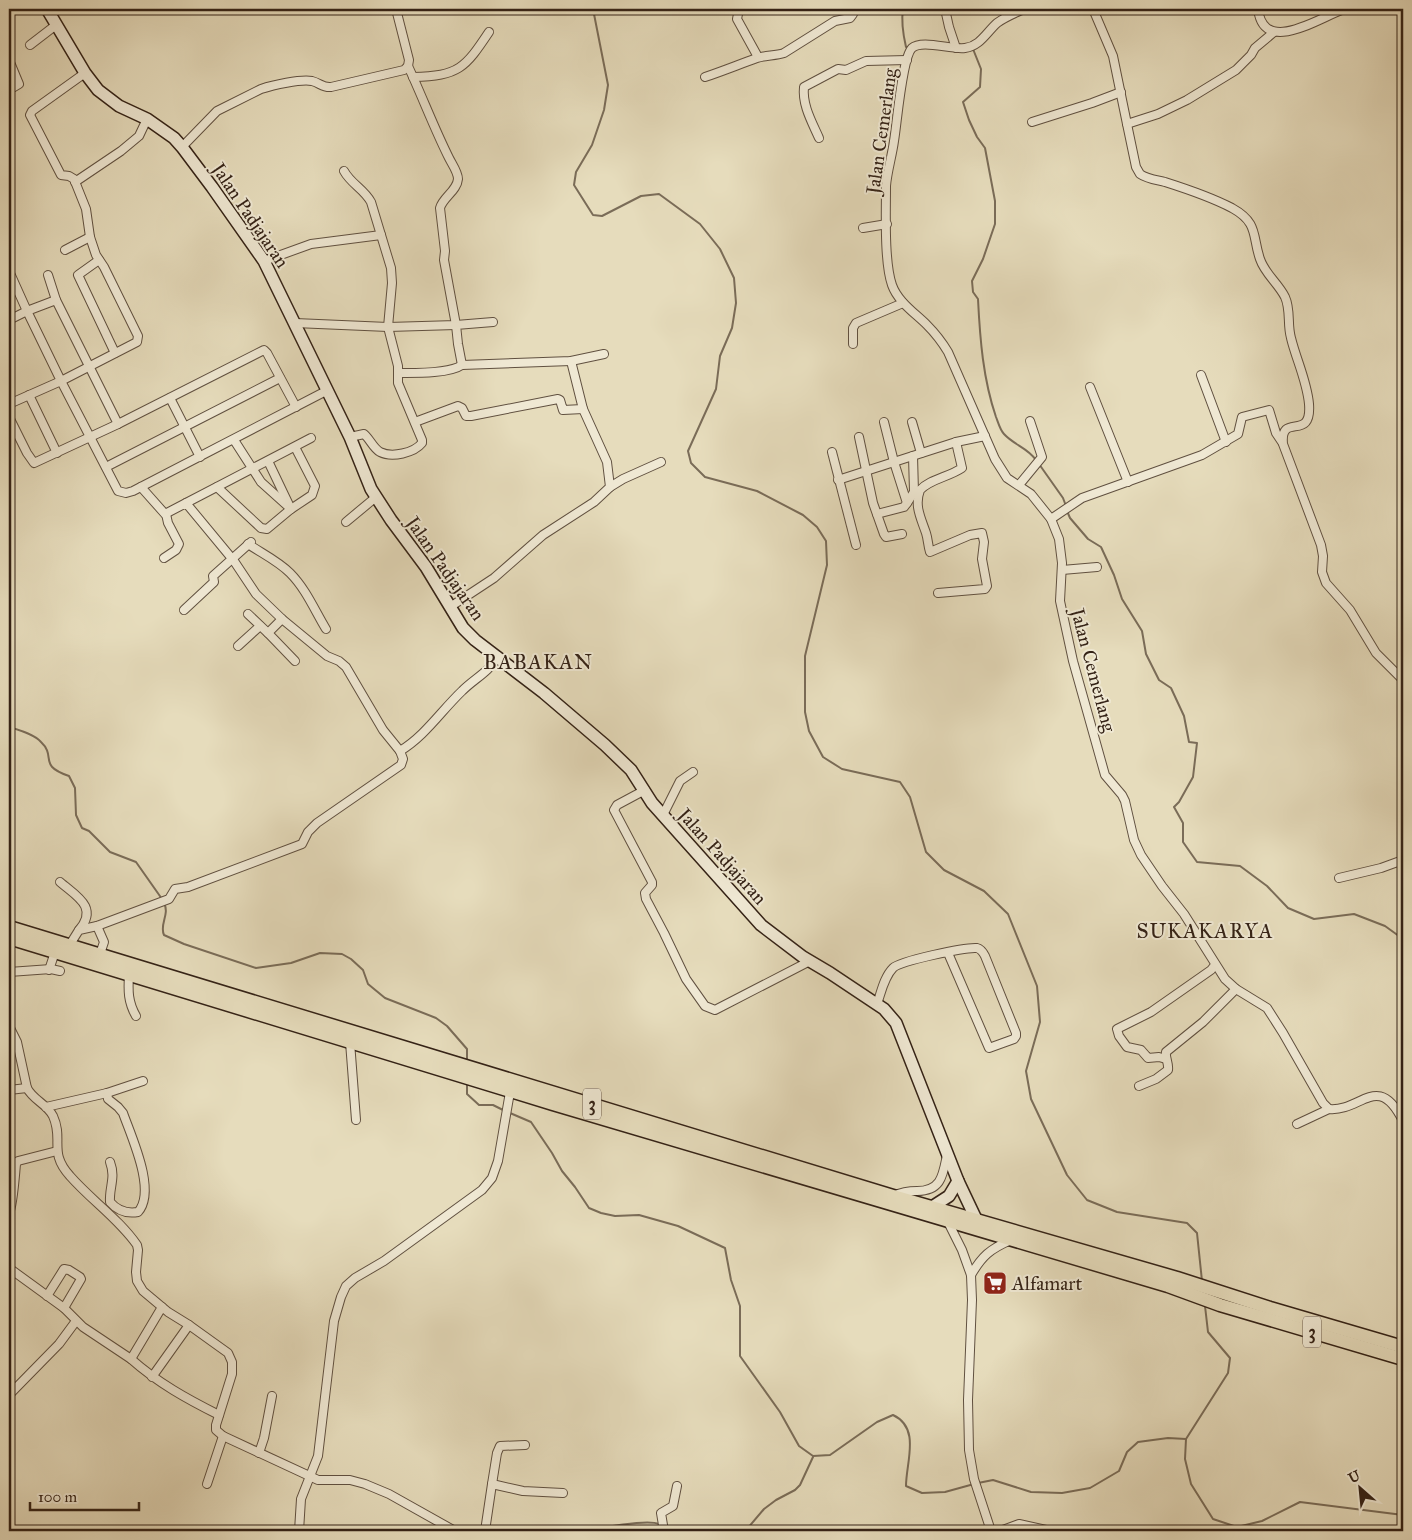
<svg xmlns="http://www.w3.org/2000/svg" width="1412" height="1540" font-family="'IM FELL Great Primer',serif">
<style>
.lines{fill:none;stroke-linecap:round;stroke-linejoin:round}
.stream{stroke:#7a6c58;stroke-width:2}
.street-casing{stroke:#605040;stroke-width:10}
.secondary-casing{stroke:#342216;stroke-width:14}
.primary-casing{stroke:#342216;stroke-width:15}
.street{stroke:#efe8d3;stroke-width:8}
.secondary{stroke:#efe8d3;stroke-width:11}
.primary{stroke:#e6dcbc;stroke-width:12}
.labels{text-anchor:middle;stroke-width:4;stroke-linejoin:round;paint-order:stroke}
.shield{fill:#efe8d3;stroke:#6c5d4f;stroke-width:1}
.shield-label{font-size:18px;font-weight:bold;fill:#342216}
.street-label{font-size:19px;fill:#342216;stroke:#efe8d3}
.poi-label{font-size:19px;fill:#342216;stroke:#efe8d3;text-anchor:start}
.quarter-label{font-size:21px;letter-spacing:1px;fill:#342216;stroke:#efe8d3}
</style>
<rect width="100%" height="100%" fill="#e6dcbc"/>
<filter id="stains"><feTurbulence type="fractalNoise" baseFrequency=".004" numOctaves="4"/><feColorMatrix values="0 0 0 0 .2 0 0 0 0 .09 0 0 0 0 .02 0 0 0 .5 -.17"/></filter>
<radialGradient id="worn" r=".72"><stop offset=".6" stop-color="#630" stop-opacity="0"/><stop offset="1" stop-color="#630" stop-opacity=".3"/></radialGradient>
<g class="lines">
<g class="stream">
<polyline points="593,9 608,85 604,110 592,145 576,172 574,185 593,215 602,216 641,196 659,194 700,224 720,249 734,278 736,303 732,328 720,356 716,389 688,451 691,463 705,477 757,491 803,515 817,527 826,541 827,565 805,656 805,712 809,731 823,757 842,769 900,782 910,797 926,852 944,870 984,891 1008,914 1037,986 1040,1022 1026,1071 1031,1099 1067,1175 1087,1200 1117,1212 1187,1223 1197,1233 1202,1281"/>
<path d="M903 9C901 22 903 34 906 47H909"/>
<path d="M973 49 981 69 980 87 963 102 969 120 977 137 985 148 995 201V224L983 259 972 281 973 292 978 299C980 339 983 379 996 417 998 422 1000 430 1004 434 1014 445 1028 448 1036 460"/>
<polyline points="1039,464 1063,498 1066,506"/>
<polyline points="1067,511 1070,518 1088,539 1101,547 1114,575 1122,599 1142,631 1146,654 1159,680 1171,688 1184,716 1189,742 1197,743 1193,777 1179,802 1174,807 1183,823 1183,842 1197,862 1240,866 1267,886 1288,908 1314,919 1354,914 1385,926 1403,939"/>
<path d="M9 727C19 730 34 734 41 742 57 757 37 765 69 776L75 788 76 815 82 828 89 831 110 852 136 862 162 899"/>
<path d="M164 903C170 915 159 924 164 935L184 944 256 968 291 963 320 953 342 954 351 959 363 970 368 984 385 998 436 1018 447 1026 467 1049V1062"/>
<polyline points="467,1082 467,1094 479,1105 493,1105 505,1111"/>
<path d="M510 1113 531 1122 552 1153 562 1171 575 1187 589 1208 601 1213 615 1216 639 1215 678 1226 725 1248 731 1280 740 1306V1356L780 1412 799 1446 813 1456 830 1455 877 1422 893 1415C921 1428 906 1462 906 1486L922 1493 945 1492 974 1484"/>
<polyline points="1205,1306 1208,1332 1230,1358 1228,1373 1186,1439 1185,1459 1191,1484 1213,1519 1237,1527 1262,1521 1300,1502 1403,1515"/>
<polyline points="978,1483 993,1480 1031,1492 1062,1493 1090,1488 1119,1471 1127,1452 1138,1442 1168,1438 1186,1439"/>
<polyline points="666,1526 681,1531"/>
<path d="M585 1531C599 1528 647 1519 659 1524"/>
<polyline points="744,1531 747,1529 764,1509 776,1500 795,1490 800,1485 813,1457"/>
</g>
<g class="street-casing">
<g id="street">
<polyline points="739,9 737,19 758,57"/>
<polyline points="945,9 949,27 956,48"/>
<path d="M1024 9C1015 13 1005 17 997 23 986 33 980 46 965 48 951 50 922 39 912 48 902 58 897 124 894 141 892 156 887 172 886 186 886 212 884 262 892 285 898 302 915 313 927 325 935 333 942 342 948 352L995 459 1007 478 1031 494 1051 519 1059 539 1062 563 1060 601 1073 661 1105 775 1122 795 1125 801 1134 840 1141 855 1162 886 1184 914 1225 979 1236 989 1267 1008 1283 1033 1323 1103 1329 1109C1361 1112 1378 1071 1403 1121"/>
<path d="M1093 9 1113 56 1127 124 1136 167 1140 174C1147 179 1157 180 1165 182 1187 189 1211 197 1232 208 1259 223 1252 236 1260 259 1265 274 1278 283 1285 297 1291 310 1287 324 1291 338 1296 359 1307 381 1309 404 1312 443 1280 411 1283 444L1321 545 1323 556 1322 572 1326 583 1350 610 1376 653 1403 680"/>
<path d="M1258 9C1264 57 1321 16 1345 9"/>
<polyline points="30,45 56,25"/>
<polyline points="9,60 19,84 9,90"/>
<polyline points="85,73 32,111 30,115 61,175 69,176 74,179 86,209 90,237 96,255 104,267 138,336 137,342 61,381 118,491 126,493 133,491 328,390"/>
<path d="M413 77C459 76 465 68 489 32"/>
<path d="M705 77C723 71 740 64 757 58 766 55 775 56 784 53L835 21 850 18 853 14V9"/>
<polyline points="1032,122 1092,103 1121,92"/>
<polyline points="1127,124 1158,114 1187,100 1236,70 1251,55 1255,48 1274,32"/>
<path d="M819 138C812 122 802 105 804 87L838 69 846 70 866 61 907 60"/>
<path d="M182 147 217 111 261 89C273 85 300 79 312 81 320 83 323 88 331 87L404 70 408 66 409 60 396 9"/>
<path d="M344 171C351 184 364 189 371 202L391 268 392 283 388 327 398 366V383L422 440V443C414 453 392 458 380 452 373 448 370 439 364 434L350 437"/>
<polyline points="75,182 121,151 139,136 147,119"/>
<polyline points="863,228 887,224"/>
<polyline points="65,250 90,237"/>
<polyline points="99,260 78,275 115,353"/>
<polyline points="264,261 311,244 381,235"/>
<polyline points="9,271 27,311 9,320"/>
<polyline points="56,300 118,424"/>
<polyline points="493,322 456,325 458,344 462,365 571,361 604,354"/>
<path d="M295 323 388 327 456 325 444 260 445 251 440 208C443 197 457 191 458 179 458 172 452 164 449 158 434 128 422 96 408 66"/>
<polyline points="853,344 853,328 856,323 903,303"/>
<path d="M398 373C414 373 449 374 462 365"/>
<polyline points="1201,375 1226,442"/>
<polyline points="1090,387 1128,482"/>
<polyline points="29,395 57,453"/>
<polyline points="170,398 200,457"/>
<polyline points="9,404 61,381 27,311 56,300 48,275"/>
<polyline points="9,417 27,453 34,463 118,424 264,350 267,353 296,407"/>
<polyline points="415,422 458,406 462,408 466,416 471,416 558,399 560,400 563,410 583,409"/>
<polyline points="912,422 921,453"/>
<polyline points="859,437 873,503 884,534 886,537 902,534"/>
<polyline points="234,440 261,482 291,509"/>
<polyline points="832,452 856,545"/>
<polyline points="268,461 289,505"/>
<polyline points="106,467 280,378"/>
<polyline points="838,480 956,442 985,436"/>
<polyline points="1019,485 1042,457 1030,421"/>
<polyline points="141,487 165,514 186,503 234,561 256,594 282,619 327,656 339,661 346,667 383,730 400,751"/>
<polyline points="217,487 261,528 267,529 291,509 312,495 315,486 295,447"/>
<polyline points="610,487 623,479 661,462"/>
<polyline points="186,503 311,438"/>
<polyline points="907,503 914,492 913,456"/>
<polyline points="877,514 904,507 907,503 894,462 884,422"/>
<polyline points="1051,519 1082,498 1202,455 1238,434 1242,417 1269,410 1276,433 1282,442"/>
<polyline points="346,522 376,497"/>
<path d="M248 544C263 554 278 561 290 573 306 589 315 611 326 629"/>
<polyline points="164,558 176,550 179,544 168,523 166,514"/>
<polyline points="1062,570 1097,567"/>
<path d="M938 593 985 589 987 586 982 559 984 542 982 533 970 535 930 552C928 546 928 539 926 533 921 518 914 506 920 490 930 479 949 477 962 468L956 442"/>
<polyline points="450,607 494,578 543,535 594,502 610,487 607,462 583,409 571,361"/>
<polyline points="184,610 214,582 213,576 251,542"/>
<polyline points="248,614 268,633 282,619"/>
<polyline points="268,633 295,661"/>
<polyline points="238,646 260,626"/>
<polyline points="645,790 617,805 614,810 652,882 652,885 645,893 646,899 664,933 686,979 705,1006 715,1010 810,961"/>
<polyline points="663,815 680,781 693,772"/>
<polyline points="1339,878 1381,868 1403,860"/>
<path d="M60 882C76 896 99 907 79 930"/>
<polyline points="97,926 104,942 100,954"/>
<path d="M69 946 79 930 97 926 169 899 175 889 188 887 302 844 308 832 317 823 401 765 403 759 400 751C425 736 441 711 462 691 475 678 488 673 498 656"/>
<polyline points="49,970 55,952"/>
<polyline points="9,972 51,969 60,971"/>
<path d="M129 975C128 991 128 1002 136 1016"/>
<path d="M877 1004C881 993 884 977 893 968 900 961 965 947 977 948 981 949 983 952 985 956L1016 1033V1036L1014 1039 989 1048 948 953"/>
<path d="M9 1026 17 1042 27 1088C33 1100 47 1104 53 1116 64 1140 48 1152 70 1176 91 1200 119 1219 137 1245L138 1250 136 1272 137 1281 143 1291 168 1312 189 1325 228 1353 232 1362V1374L216 1425V1430L223 1436 318 1480H350L365 1484 389 1494 455 1531"/>
<polyline points="350,1042 356,1120"/>
<polyline points="1166,1059 1159,1057 1148,1058 1141,1050 1127,1047 1119,1036 1117,1029 1151,1012 1211,970 1215,965"/>
<path d="M1139 1086 1156 1079 1168 1070C1169 1063 1165 1058 1166 1052L1203 1022 1236 989"/>
<polyline points="9,1090 27,1088"/>
<path d="M107 1093 108 1099 118 1107 123 1113C131 1136 157 1191 138 1212 127 1214 117 1210 110 1202 109 1187 116 1178 110 1162"/>
<polyline points="46,1107 107,1093 143,1081"/>
<polyline points="1297,1124 1329,1109"/>
<path d="M893 1196C902 1192 908 1191 917 1191 942 1191 943 1174 947 1155"/>
<path d="M9 1213C13 1206 15 1174 16 1164L18 1161 57 1151"/>
<polyline points="948,1222 962,1250 971,1275 972,1300 968,1400 969,1450 974,1479 991,1531"/>
<polyline points="9,1268 64,1308 83,1327 131,1359 162,1307"/>
<path d="M971 1275C982 1256 990 1249 1011 1240"/>
<polyline points="47,1296 64,1269 69,1270 80,1277 81,1279 64,1308"/>
<path d="M131 1359C158 1383 187 1399 219 1415"/>
<polyline points="152,1377 189,1325"/>
<polyline points="9,1395 59,1344 76,1321"/>
<polyline points="259,1453 264,1438 272,1396"/>
<polyline points="207,1484 223,1436"/>
<polyline points="492,1484 497,1453 500,1446 525,1445"/>
<polyline points="9,1529 11,1531"/>
<polyline points="299,1531 301,1499 318,1456 334,1321 341,1297 346,1286 355,1278 384,1261 482,1190 492,1178 498,1161 510,1092"/>
<polyline points="485,1531 492,1484 523,1491 563,1493"/>
<polyline points="664,1531 661,1513 673,1506 677,1486"/>
<polyline points="1000,1531 1019,1524 1051,1531"/>
</g>
</g>
<g class="secondary-casing">
<g id="secondary">
<polyline points="47,9 85,73 98,90 119,106 147,119 174,138 182,147 212,187 264,261 350,437 371,489 391,520 426,567 463,628 475,640 544,693 605,745 631,770 652,803 761,925 803,957 830,973 884,1009 896,1023 958,1181 976,1219"/>
<polyline points="932,1207 949,1196 958,1181"/>
</g>
</g>
<g class="primary-casing">
<g id="primary">
<polyline points="9,927 893,1196 1177,1278 1270,1308 1403,1347"/>
<polyline points="9,938 553,1104 1168,1286 1220,1305 1403,1359"/>
</g>
</g>
<use href="#street" class="street"/>
<use href="#secondary" class="secondary"/>
<use href="#primary" class="primary"/>
</g>
<defs>
<g id="supermarket-square" transform="scale(1.25)"><rect x="-9" y="-9" width="18" height="18" rx="4" fill="#8f2418" stroke="#efe8d3"/><path d="M-6-5.5h2.5l.6 2H6L4.5 2H-2.5L-4.4-4H-6ZM-1.5 3.2a1.3 1.3 0 1 0 .1 0ZM3 3.2a1.3 1.3 0 1 0 .1 0Z" fill="#fff"/></g>
</defs>
<g fill-rule="evenodd">
<use href="#supermarket-square" x="995" y="1283"/>
</g>
<g class="labels">
<g class="shield">
<rect x="583" y="1088.5" width="18" height="31" rx="4"/>
<rect x="1303" y="1316.5" width="18" height="31" rx="4"/>
</g>
<g class="shield-label">
<text x="592" y="1110">3</text>
<text x="1312" y="1338">3</text>
</g>
<g class="street-label">
<text transform="translate(881 131) rotate(-82)" y="7">Jalan Cemerlang</text>
<text transform="translate(251 215) rotate(56)" y="7">Jalan Padjajaran</text>
<text transform="translate(446 568) rotate(55)" y="7">Jalan Padjajaran</text>
<text transform="translate(1094 670) rotate(75)" y="7">Jalan Cemerlang</text>
<text transform="translate(723 856) rotate(48)" y="7">Jalan Padjajaran</text>
</g>
<g class="poi-label">
<text x="1012" y="1290">Alfamart</text>
</g>
<g class="quarter-label">
<text x="538" y="669">BABAKAN</text>
<text x="1205" y="938">SUKAKARYA</text>
</g>
</g>
<rect width="1412" height="1540" fill="none" stroke="#e6dcbc" stroke-width="30"/>
<rect x="10" y="10" width="1392" height="1520" fill="none" stroke="#342216" stroke-width="2.5"/>
<rect x="15" y="15" width="1382" height="1510" fill="none" stroke="#342216"/>
<g transform="translate(1360 1488) rotate(333)" stroke="#efe8d3" stroke-width="4" paint-order="stroke">
<path d="M0-4L9 19L0 12L-9 19Z" fill="#342216"/>
<text y="-8" font-size="14" font-weight="bold" text-anchor="middle" fill="#342216">U</text>
</g>
<path d="M30 1502v8h109v-8" fill="none" stroke="#342216" stroke-width="2.5"/>
<text x="38" y="1502" font-size="15" fill="#342216" stroke="#efe8d3" stroke-width="4" paint-order="stroke">100 m</text>
<rect width="100%" height="100%" filter="url(#stains)"/>
<rect width="100%" height="100%" fill="url(#worn)"/>
</svg>
